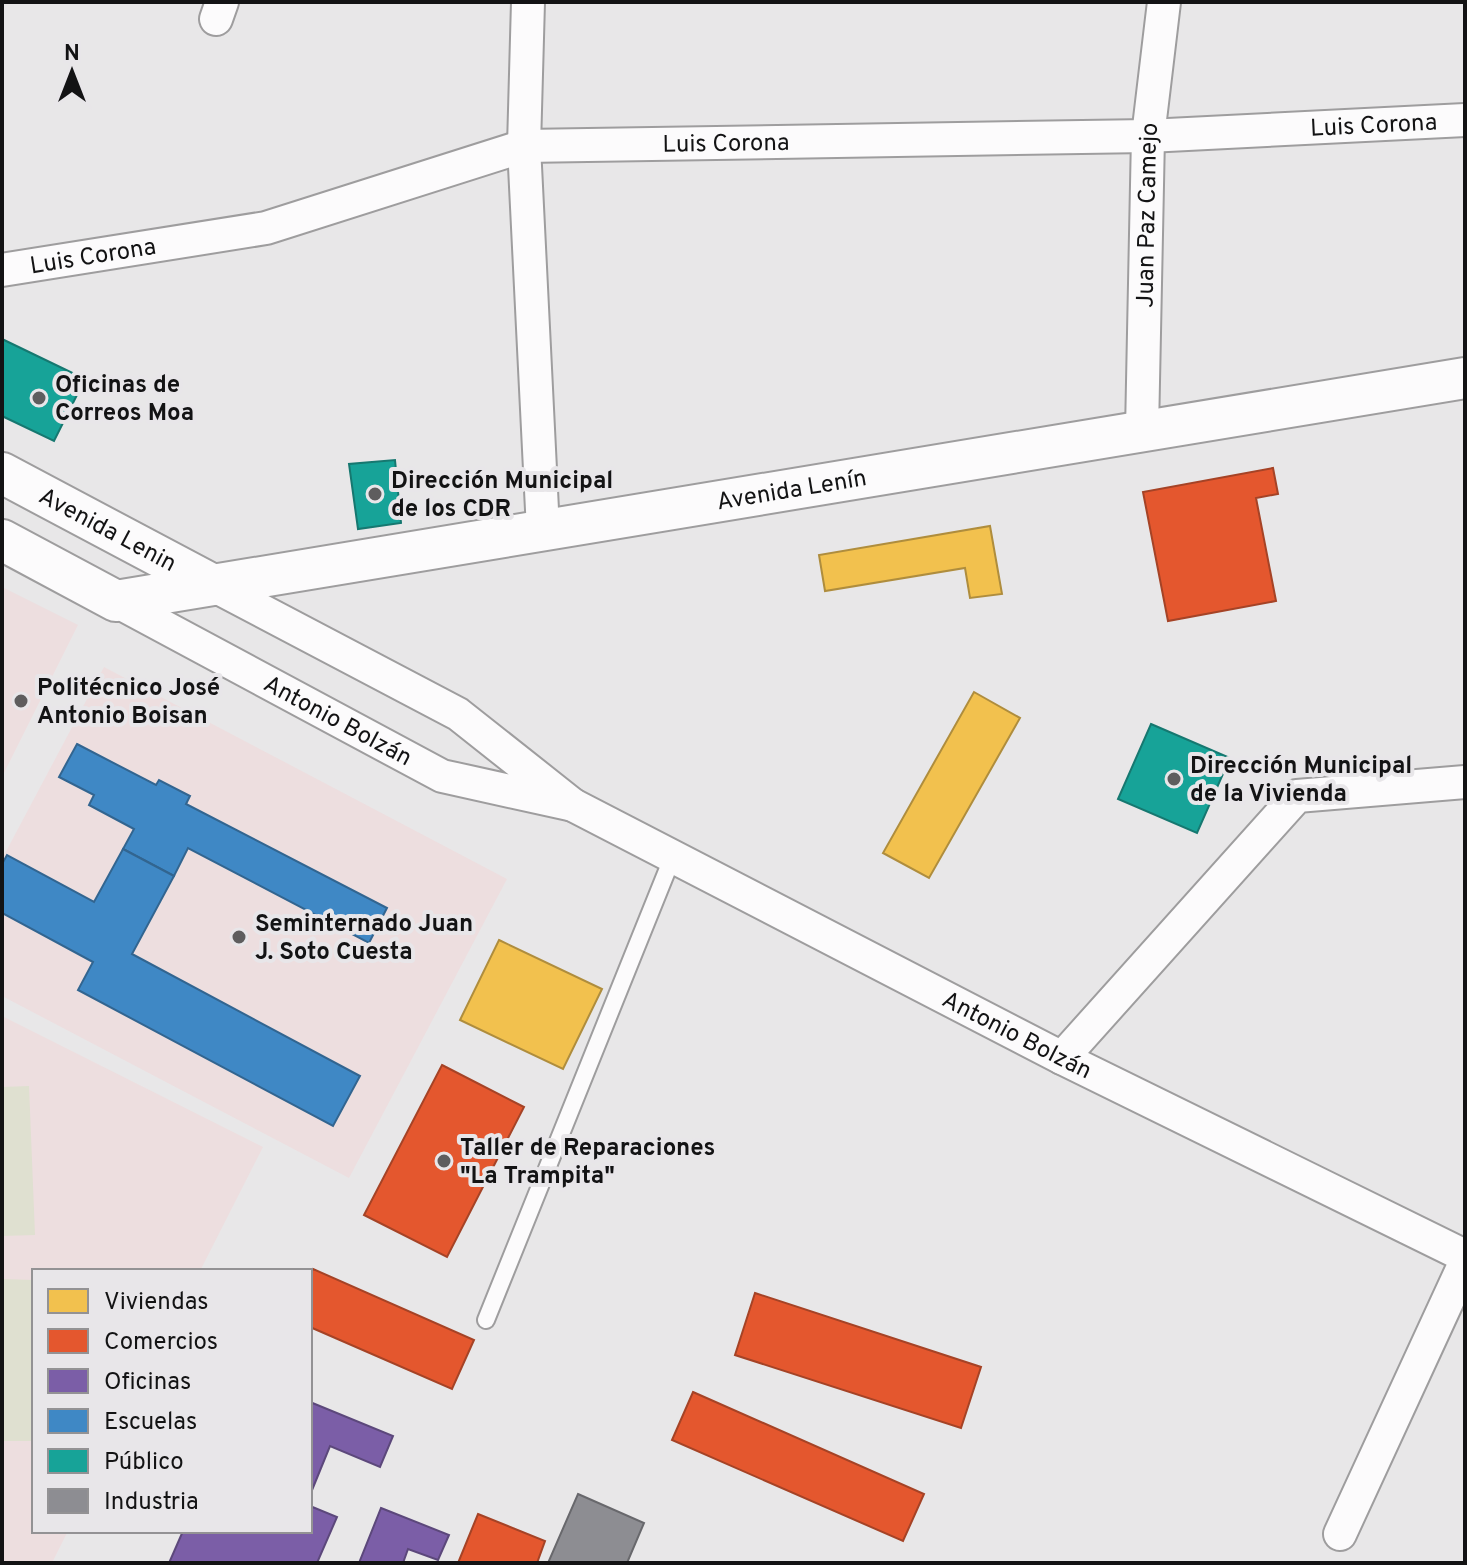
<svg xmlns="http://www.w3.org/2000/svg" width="1467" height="1565" font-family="Overpass,sans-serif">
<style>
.education{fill:#eddedf}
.green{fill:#dfe0d0}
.homes{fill:#f2c14e;stroke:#af8d3d;stroke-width:2}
.shops{fill:#e4572e;stroke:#a54326;stroke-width:2}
.offices{fill:#7b5ea7;stroke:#5c487b;stroke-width:2}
.schools{fill:#3f88c5;stroke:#326590;stroke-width:2}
.public{fill:#17a398;stroke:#167870;stroke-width:2}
.industry{fill:#8d8d92;stroke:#68686c;stroke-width:2}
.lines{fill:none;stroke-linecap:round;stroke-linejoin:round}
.service-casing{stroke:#9e9d9e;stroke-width:20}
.minor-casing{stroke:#9e9d9e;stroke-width:36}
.tertiary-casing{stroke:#9e9d9e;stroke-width:44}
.service{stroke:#fcfbfc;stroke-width:16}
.minor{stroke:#fcfbfc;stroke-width:32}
.tertiary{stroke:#fcfbfc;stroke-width:40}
.poi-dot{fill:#5e5d5e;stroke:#e8e6e9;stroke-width:3}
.labels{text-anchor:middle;stroke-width:8;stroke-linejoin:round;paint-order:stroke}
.street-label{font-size:24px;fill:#131314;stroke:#e8e6e9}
.poi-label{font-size:24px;font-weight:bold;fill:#131314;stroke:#e8e6e9;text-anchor:start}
</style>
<rect width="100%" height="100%" fill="#e8e7e8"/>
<g class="education">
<polygon points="2,587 78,625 2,777"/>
<polygon points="104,667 507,879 349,1178 2,996 2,859"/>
<polygon points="2,1016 263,1147 200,1271 34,1271 34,1531 68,1531 52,1563 2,1563"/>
</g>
<g class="green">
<polygon points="29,1086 35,1235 2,1236 2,1087"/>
<polygon points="2,1279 34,1280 34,1441 2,1441"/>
</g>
<g class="homes">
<polygon points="990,526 1002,594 970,598 965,568 825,591 819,555"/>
<polygon points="974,692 1020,718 929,878 883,853"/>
<polygon points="499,940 602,989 563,1069 460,1020"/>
</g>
<g class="shops">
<polygon points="1273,468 1278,494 1256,498 1276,601 1168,621 1143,492"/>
<polygon points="442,1065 524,1107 447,1257 364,1215"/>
<polygon points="313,1269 474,1340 452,1389 310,1327 310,1275"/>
<polygon points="755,1293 981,1367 961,1428 735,1355"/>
<polygon points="693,1392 924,1494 903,1541 672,1440"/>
<polygon points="478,1514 545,1541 537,1563 458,1563"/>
</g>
<g class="offices">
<polygon points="310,1402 393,1436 380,1467 330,1446 310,1495"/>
<polygon points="310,1506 337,1517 317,1563 169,1563 183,1531 310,1531"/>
<polygon points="381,1508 449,1535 438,1560 408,1549 403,1563 359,1563"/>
</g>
<g class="schools">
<polygon points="77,744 156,785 159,780 190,796 186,804 387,908 369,943 188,848 174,876 123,849 134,829 89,805 94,795 59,777"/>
<polygon points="123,849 174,876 132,954 360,1076 333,1126 78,990 93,962 2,913 2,864 7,855 94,902"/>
</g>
<g class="public">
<polygon points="2,339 85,379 54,441 2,416"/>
<polygon points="395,460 401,523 358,529 349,464"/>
<polygon points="1151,724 1230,758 1197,833 1118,799"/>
</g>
<polygon class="industry" points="578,1494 644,1523 627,1563 548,1563"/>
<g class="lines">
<g class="service-casing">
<polyline id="service" points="486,1320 673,856"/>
</g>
<g class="minor-casing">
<g id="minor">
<polyline points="528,2 524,146 543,530"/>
<polyline points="216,19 222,2"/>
<path id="s1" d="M2 270 266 228 524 146 1148 136 1465 120"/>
<path id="s2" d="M1142 431 1148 136 1164 2"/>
<path id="s3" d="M116 601 442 776 573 805 458 714 213 585"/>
<path id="s4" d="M573 805 1062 1058 1465 1256"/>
<polyline points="1062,1058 1297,796 1465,782"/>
<polyline points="1340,1534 1465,1263"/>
</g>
</g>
<g class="tertiary-casing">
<g id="tertiary">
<path id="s5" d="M2 473 213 585"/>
<path id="s6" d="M2 540 116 601 1465 378"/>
</g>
</g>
<use href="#service" class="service"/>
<use href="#minor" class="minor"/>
<use href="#tertiary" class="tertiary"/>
</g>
<g class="poi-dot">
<circle cx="39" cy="398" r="8"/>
<circle cx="375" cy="494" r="8"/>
<circle cx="21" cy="701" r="8"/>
<circle cx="1174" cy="779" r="8"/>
<circle cx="239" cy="937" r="8"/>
<circle cx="444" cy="1161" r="8"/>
</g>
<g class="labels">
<g class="street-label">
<text dy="8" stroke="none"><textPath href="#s1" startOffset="1388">Luis Corona</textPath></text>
<text dy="8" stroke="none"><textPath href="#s1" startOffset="740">Luis Corona</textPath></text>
<text dy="8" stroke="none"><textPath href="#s2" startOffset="216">Juan Paz Camejo</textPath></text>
<text dy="8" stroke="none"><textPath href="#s1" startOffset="92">Luis Corona</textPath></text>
<text dy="8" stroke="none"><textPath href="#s6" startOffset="814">Avenida Lenín</textPath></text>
<text dy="8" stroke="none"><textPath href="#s5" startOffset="120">Avenida Lenin</textPath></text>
<text dy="8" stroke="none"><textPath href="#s3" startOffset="252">Antonio Bolzán</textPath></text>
<text dy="8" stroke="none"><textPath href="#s4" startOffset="500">Antonio Bolzán</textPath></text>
</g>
<g class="poi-label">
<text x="55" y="392">Oficinas de<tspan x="55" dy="28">Correos Moa</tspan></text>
<text x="391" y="488">Dirección Municipal<tspan x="391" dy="28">de los CDR</tspan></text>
<text x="37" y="695">Politécnico José<tspan x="37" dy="28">Antonio Boisan</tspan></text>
<text x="1190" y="773">Dirección Municipal<tspan x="1190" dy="28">de la Vivienda</tspan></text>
<text x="255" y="931">Seminternado Juan<tspan x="255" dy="28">J. Soto Cuesta</tspan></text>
<text x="460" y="1155">Taller de Reparaciones<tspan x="460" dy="28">"La Trampita"</tspan></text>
</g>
</g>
<rect width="1467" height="1565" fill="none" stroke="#131314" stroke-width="8"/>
<rect x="32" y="1269" width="280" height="264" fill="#e8e6e9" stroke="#939294" stroke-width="2"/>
<rect x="48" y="1289" width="40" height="24" fill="#f2c14e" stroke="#939294" stroke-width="2"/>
<text x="104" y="1309" font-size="24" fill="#131314">Viviendas</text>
<rect x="48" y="1329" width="40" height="24" fill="#e4572e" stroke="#939294" stroke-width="2"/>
<text x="104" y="1349" font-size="24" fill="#131314">Comercios</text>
<rect x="48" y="1369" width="40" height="24" fill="#7b5ea7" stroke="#939294" stroke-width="2"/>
<text x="104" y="1389" font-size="24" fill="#131314">Oficinas</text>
<rect x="48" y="1409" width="40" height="24" fill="#3f88c5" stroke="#939294" stroke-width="2"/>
<text x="104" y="1429" font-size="24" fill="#131314">Escuelas</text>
<rect x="48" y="1449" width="40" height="24" fill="#17a398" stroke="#939294" stroke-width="2"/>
<text x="104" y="1469" font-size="24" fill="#131314">Público</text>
<rect x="48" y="1489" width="40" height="24" fill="#8d8d92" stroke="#939294" stroke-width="2"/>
<text x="104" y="1509" font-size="24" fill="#131314">Industria</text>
<g transform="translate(72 72)" stroke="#e8e6e9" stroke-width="6" paint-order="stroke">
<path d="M0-6L14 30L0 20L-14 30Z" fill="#131314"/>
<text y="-12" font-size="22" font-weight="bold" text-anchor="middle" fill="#131314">N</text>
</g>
</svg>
